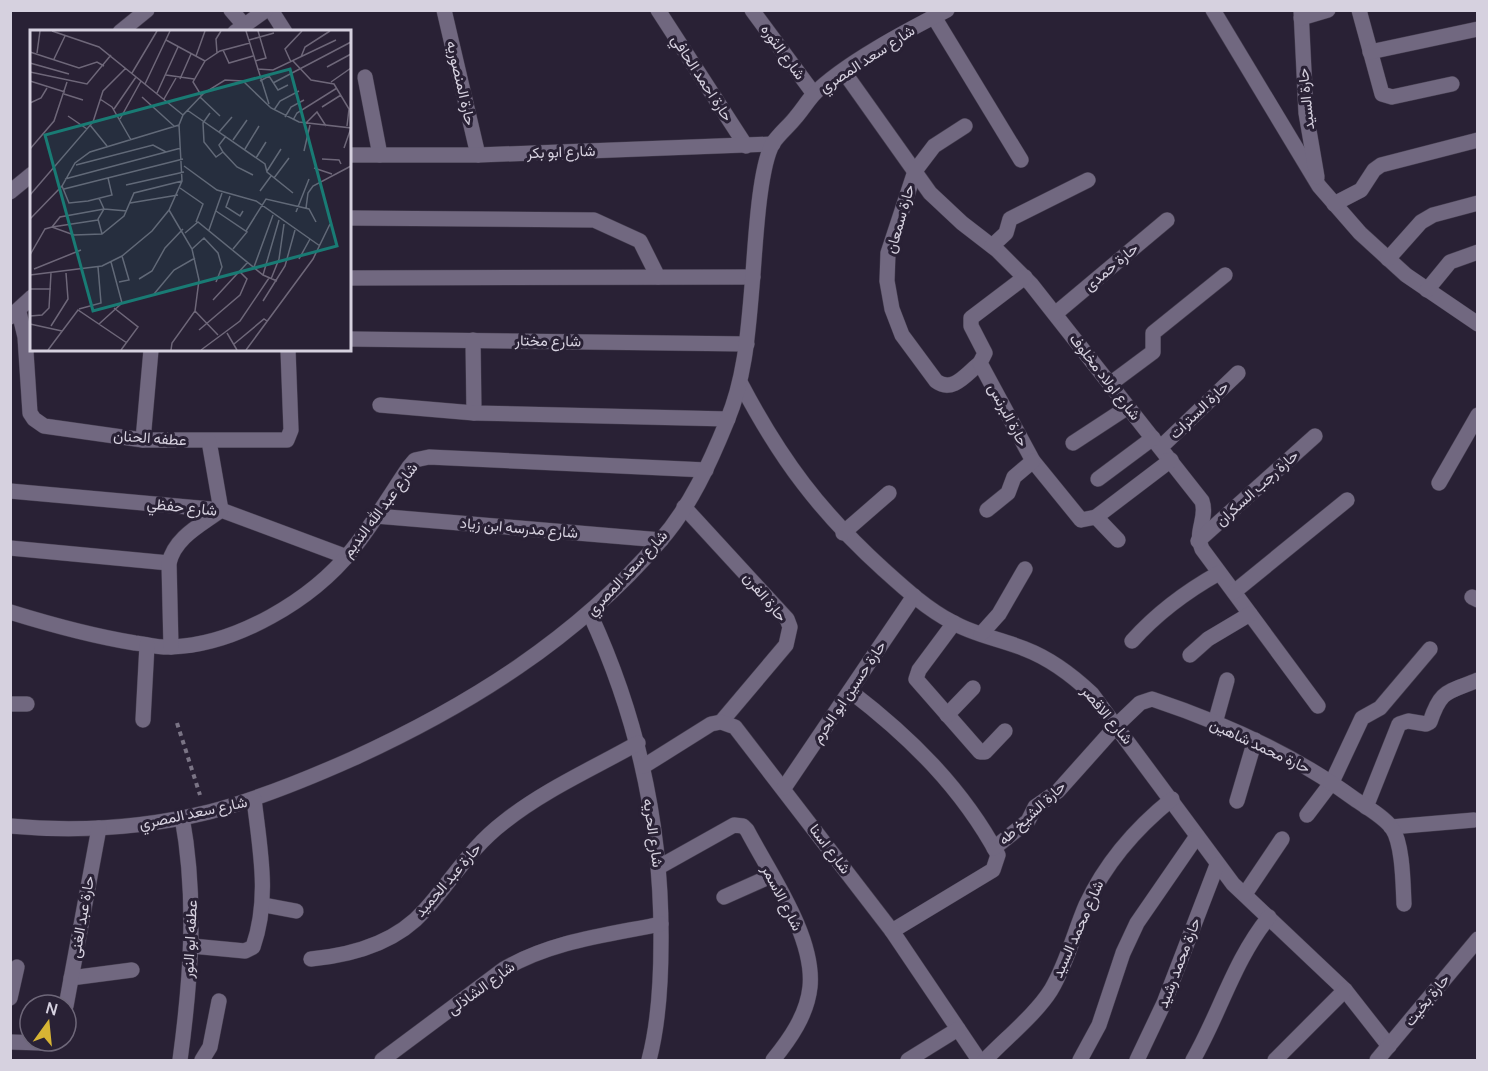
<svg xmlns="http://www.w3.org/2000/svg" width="1488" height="1071" font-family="Manrope,Vazirmatn,sans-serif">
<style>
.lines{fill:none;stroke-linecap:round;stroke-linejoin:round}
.street-casing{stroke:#453e4f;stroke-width:16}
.path{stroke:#7a7485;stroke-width:4;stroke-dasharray:4.5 4.5;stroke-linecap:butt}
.street{stroke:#716880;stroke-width:15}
.labels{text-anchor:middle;stroke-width:6;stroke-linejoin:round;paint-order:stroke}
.street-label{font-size:15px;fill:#d6d1df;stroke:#292135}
.inset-road{fill:none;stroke:#6e6779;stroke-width:1.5}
.view{fill:#197b74;fill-opacity:0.15;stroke:#197b74;stroke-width:3}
.inset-edge{fill:none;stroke:#d6d1df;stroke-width:3}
</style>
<rect width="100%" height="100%" fill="#292135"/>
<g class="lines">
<g class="street-casing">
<g id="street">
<polyline points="231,10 244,25"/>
<polyline points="271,10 285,32"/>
<polyline points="444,10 478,155"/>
<polyline points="658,10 746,146"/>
<polyline points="752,10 814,94"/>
<polyline points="1213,10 1319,186 1360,233 1406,275 1478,324"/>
<polyline points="1301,10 1306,113 1317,177"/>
<polyline points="1359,10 1382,94 1392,97 1452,84"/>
<polyline points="934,17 1021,160"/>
<polyline points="1301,18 1328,10"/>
<polyline points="120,32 147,10"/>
<polyline points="235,32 266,10"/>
<polyline points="1370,52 1478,29"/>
<path d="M844 72 930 193 962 223 997 250 1031 284 1202 501C1208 518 1194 531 1202 549L1318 706"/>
<polyline points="365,77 380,155"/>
<path d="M965 126 934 146 915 171 888 253 887 281 892 309 902 335 936 381C953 394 967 373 980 363"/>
<polyline points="350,155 478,155 773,144"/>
<polyline points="10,192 32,174"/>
<polyline points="1334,204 1361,190 1374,170 1381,165 1478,140"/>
<polyline points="350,218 594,220 640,241 658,277"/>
<polyline points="992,246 1006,233 1010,219 1088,180"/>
<polyline points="1388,259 1421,222 1433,215 1478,203"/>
<polyline points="1025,277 971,318 971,326 985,353 980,363 1033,461 1081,520 1096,517 1118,540"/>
<polyline points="350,278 753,277"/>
<polyline points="1427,290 1450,262 1478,252"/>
<polyline points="19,312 25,337 30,413 34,419 44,426 143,440 287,440 291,430 288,350"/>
<polyline points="1055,314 1167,220"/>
<polyline points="10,317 32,297"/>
<polyline points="350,339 747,344"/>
<polyline points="473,340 474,413"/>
<path d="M741 384C781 460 820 512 884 570 905 589 927 609 952 622 974 635 1001 639 1025 649 1051 659 1072 675 1092 694L1233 884 1345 990 1389 1046"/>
<polyline points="1110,384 1153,352 1153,333 1225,275"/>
<polyline points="380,405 474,413 728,419"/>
<polyline points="143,440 151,350"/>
<polyline points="1073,443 1128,407"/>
<polyline points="1161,447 1238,373"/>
<polyline points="1098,479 1153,438"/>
<polyline points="1439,483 1478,415"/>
<polyline points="10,491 221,510 347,557"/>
<polyline points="684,507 787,619 790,627 786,645 721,722"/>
<polyline points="987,510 1008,493 1014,477 1033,461"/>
<polyline points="376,516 661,540"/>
<polyline points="1096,517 1171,460"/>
<polyline points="843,533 889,493"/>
<polyline points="1198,541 1315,436"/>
<polyline points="10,548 169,563"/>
<polyline points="1234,592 1347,500"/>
<polyline points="1472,597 1478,600"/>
<path d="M10 612C52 625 92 636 135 643 146 644 159 648 171 647 236 645 312 600 352 550 373 524 390 495 409 467L415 460 429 457 706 470"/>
<path d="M590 614C638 718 662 827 661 942 661 982 659 1022 649 1060"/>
<polyline points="954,623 919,670 916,679 980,752 985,752 1005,731"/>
<polyline points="981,634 999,614 1025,569"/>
<path d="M1132 641C1158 612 1185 592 1219 573"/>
<path d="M171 647 169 563C175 537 201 525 221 510L209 441"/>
<polyline points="1190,655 1208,639 1250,614"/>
<path d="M850 691C910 737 962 788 998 855L993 870 892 931"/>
<polyline points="10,704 27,704"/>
<polyline points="947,715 973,688"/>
<polyline points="143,720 147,645"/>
<polyline points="1215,723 1227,680"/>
<polyline points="644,766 711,724 721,722 735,727 892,931 979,1060"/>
<polyline points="784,788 914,596"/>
<polyline points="1237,801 1255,740"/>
<path d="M1366 807 1399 724 1408 721 1426 724 1430 722C1441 689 1447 693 1478 680"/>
<polyline points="1307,815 1332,782 1362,718 1380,708 1430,649"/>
<path d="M10 826C77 832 144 828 209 812 259 799 305 780 352 759 468 706 576 639 660 541 690 507 710 463 727 421 745 378 748 333 752 286 755 254 758 169 773 143 779 134 789 126 796 117 802 110 807 102 813 95 843 64 908 30 947 10"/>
<polyline points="1391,827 1474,820"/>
<path d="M994 848 1028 821 1035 807 1058 791 1117 725 1140 703 1152 699C1224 723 1295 755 1356 800 1368 808 1384 817 1392 828 1403 844 1403 885 1404 904"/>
<path d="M659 867 734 825 743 826 747 830C770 874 815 937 810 987 807 1015 790 1039 773 1060"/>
<polyline points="1245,894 1282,839"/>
<polyline points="724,897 771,876"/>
<polyline points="264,905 296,911"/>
<path d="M192 946 245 951 253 947C270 898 260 850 254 799"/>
<path d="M311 959C353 955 396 943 425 910 453 879 470 848 504 822 544 790 594 768 638 743"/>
<polyline points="71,978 132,970"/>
<polyline points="10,998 17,967"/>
<polyline points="66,1006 99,828"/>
<polyline points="10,1042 43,1043 52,1041"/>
<path d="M180 1060C191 979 197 898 182 817"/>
<polyline points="202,1060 210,1047 219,1001"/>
<path d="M382 1060 504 969C552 941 607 935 661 924"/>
<polyline points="908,1060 958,1029"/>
<path d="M985 1060C1005 1039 1036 1014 1051 990 1067 963 1074 933 1086 905 1106 862 1136 828 1172 799"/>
<polyline points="1080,1060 1099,1025 1123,953 1137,923 1197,836"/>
<polyline points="1137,1060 1164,1003 1217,865"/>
<path d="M1193 1060C1220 1013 1234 960 1269 917"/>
<polyline points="1275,1060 1345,990"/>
<polyline points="1377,1060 1478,939"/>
</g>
</g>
<polyline class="path" points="177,723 200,795"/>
<use href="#street" class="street"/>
</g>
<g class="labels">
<g class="street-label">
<text transform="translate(783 52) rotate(54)" y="5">شارع الثوره</text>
<text transform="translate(867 59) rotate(-33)" y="5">شارع سعد المصري</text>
<text transform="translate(702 78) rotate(57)" y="5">حارة احمد الحافي</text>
<text transform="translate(461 83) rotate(77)" y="5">حارة المنصوريه</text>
<text transform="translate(1306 99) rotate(-96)" y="5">حارة السيد</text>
<text transform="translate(561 152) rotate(-2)" y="5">شارع ابو بكر</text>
<text transform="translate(900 219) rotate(-74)" y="5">حارة سمعان</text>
<text transform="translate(1111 267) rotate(-40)" y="5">حارة حمدى</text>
<text transform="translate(548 341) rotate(1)" y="5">شارع مختار</text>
<text transform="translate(1105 377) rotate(52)" y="5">شارع اولاد مخلوف</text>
<text transform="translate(1199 410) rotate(-44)" y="5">حارة السترات</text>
<text transform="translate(1008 415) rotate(62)" y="5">حارة البرنس</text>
<text transform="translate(150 438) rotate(4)" y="5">عطفه الحنان</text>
<text transform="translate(1257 488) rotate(-42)" y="5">حارة رجب السكران</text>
<text transform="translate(182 507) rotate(6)" y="5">شارع حفظي</text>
<text transform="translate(380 510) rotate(-53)" y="5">شارع عبد الله النديم</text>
<text transform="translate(519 528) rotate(5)" y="5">شارع مدرسه ابن زياد</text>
<text transform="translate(627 573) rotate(-47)" y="5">شارع سعد المصري</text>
<text transform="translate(765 597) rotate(50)" y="5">حارة الفرن</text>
<text transform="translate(849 692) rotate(-56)" y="5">حارة حسين ابو الحرم</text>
<text transform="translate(1107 715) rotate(50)" y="5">شارع الاقصر</text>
<text transform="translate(1260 746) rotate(25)" y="5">حارة محمد شاهين</text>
<text transform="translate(193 813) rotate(-12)" y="5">شارع سعد المصري</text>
<text transform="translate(1032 813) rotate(-43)" y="5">حارة الشيخ طه</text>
<text transform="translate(653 833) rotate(82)" y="5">شارع الحريه</text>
<text transform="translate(830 849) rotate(53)" y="5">شارع اسنا</text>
<text transform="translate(448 880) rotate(-49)" y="5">حارة عبد الحميد</text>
<text transform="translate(782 898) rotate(63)" y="5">شارع الاسمر</text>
<text transform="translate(82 917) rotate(-80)" y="5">حارة عبد الغنى</text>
<text transform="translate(1078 929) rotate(-66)" y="5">شارع محمد السيد</text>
<text transform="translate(190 939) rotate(-87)" y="5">عطفه ابو النور</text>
<text transform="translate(1179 963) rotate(-69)" y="5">حارة محمد رشيد</text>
<text transform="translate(481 988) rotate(-36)" y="5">شارع الشاذلى</text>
<text transform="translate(1427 1000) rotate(-51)" y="5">حارة بخيت</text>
</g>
</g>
<g transform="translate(30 30)">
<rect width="321" height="321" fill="#292135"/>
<path class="inset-road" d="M22 1 69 17 153 85M216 1 239 74M136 10 175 31M219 10 244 3M193 20 199 33 223 26M0 22 49 38 67 32 74 36M7 23 10 1M187 23 186 9 191 1M166 26 175 1M271 27 275 17 300 1M24 29 35 6M225 31 236 28 228 1M263 31 281 50 304 54 319 79 317 96M261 32 255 19 272 1M0 33 39 44M297 37 321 24M227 39 243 40 306 10M0 42 57 54 81 25M102 43 127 1M136 45 164 49M150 49 161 24M0 51 35 62M230 51 239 46 248 60 258 55M301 52 321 38M243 53 321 12M115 54 140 1M127 63 148 17M34 64 53 70M171 65 163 52 175 31 190 21 220 13M112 67 144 96M170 67 190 86M70 69 82 77 101 110M134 69 146 48M0 73 11 68 17 58M292 77 311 65M84 79 106 47M157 80 235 134 237 142 263 163M244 80 250 71 269 61M180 83 173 93 174 112 186 127 193 122M38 86 57 99M255 87 261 77 274 70M90 89 111 51M263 90 267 83 307 58M275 94 287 82 296 96M60 95 77 116M189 102 202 87M196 106 189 115 193 122 207 137 223 145M203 110 217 90M0 119 24 91 37 52M215 119 229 96M274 121 280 95M226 128 236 112M292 129 309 130 311 134M46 135 123 115 136 122M154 136 187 160 226 171 290 216M284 138 302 144M237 141 251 119M244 148 259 128M35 149 151 118M96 155 154 142M32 156 39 173 58 171 82 165 78 148M150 158 173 174 166 192M34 159 153 129M230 161 241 146M0 165 63 92 73 61 96 38M200 166 196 177 210 186 213 181M69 168 74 179 68 189 72 204M100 173 148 165M276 178 278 163 283 156 321 136M139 180 162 219 169 250 165 281 142 313 141 320M186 181 217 202 203 219M266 182 279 149M0 189 32 156 45 133 60 122 149 95M22 197 30 187 74 179 97 181M22 197 68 190M179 200 192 163M216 201 236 169 279 179 286 192M155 203 168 192 233 245 247 251M162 219 174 208 188 223 192 237 186 252M0 225 15 199 22 197 44 205 72 204 94 186 104 163 152 151M269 229 280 209M224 237 243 185M4 239 51 220M0 245 72 236 92 226 122 201 139 180 152 151 149 95 153 85 174 63 195 50 213 51 241 78 269 92 321 98 314 118M233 245 249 190M109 249 122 241 135 218 153 199M241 249 249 229 254 194M89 252 99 250 92 226M0 259H21M124 264 144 240 165 228M183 270 218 232M233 271 255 236 265 200M84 278 108 297 91 320M49 279 71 273 68 237M165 281 188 305M0 286 12 285 19 278 21 243M0 294 32 301M69 294 92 273 81 232M21 296 38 269 36 243M169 300 210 265 217 249 210 242M197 303 207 320M204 314 234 289 237 291M18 320 48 280 97 313M171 320 210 291 239 248M216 320 283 229 300 194"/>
<path class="view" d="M260 39 307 216 63 281 15 105Z"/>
<rect width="321" height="321" class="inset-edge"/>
</g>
<rect width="1488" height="1071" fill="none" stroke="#d6d1df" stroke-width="24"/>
<g transform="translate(48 1023) rotate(15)"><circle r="28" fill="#292135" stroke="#6e6779" stroke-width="1.5"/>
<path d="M0-4.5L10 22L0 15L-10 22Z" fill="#d7b434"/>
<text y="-9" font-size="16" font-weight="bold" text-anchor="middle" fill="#d6d1df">N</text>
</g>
</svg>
